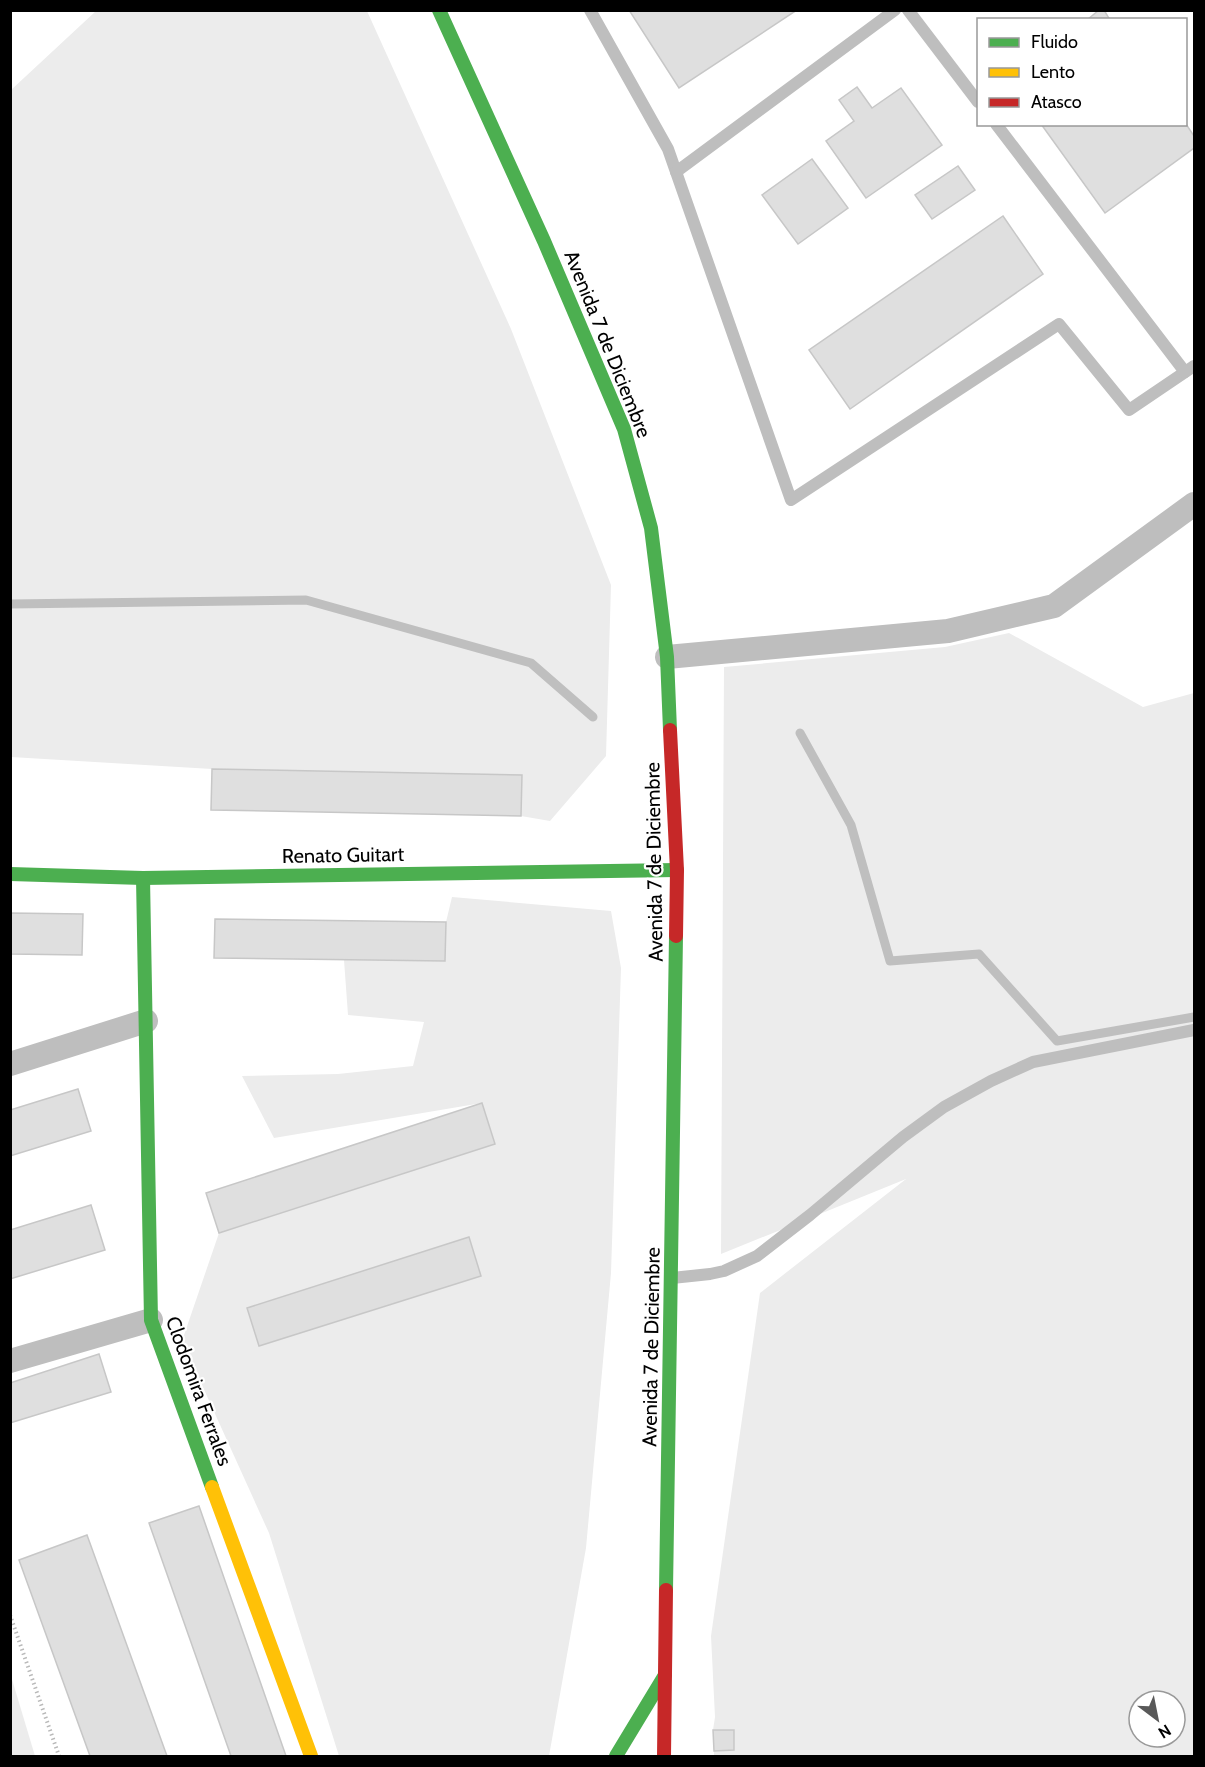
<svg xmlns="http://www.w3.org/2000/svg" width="1205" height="1767" font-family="Cabin,sans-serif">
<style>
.green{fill:#ececec;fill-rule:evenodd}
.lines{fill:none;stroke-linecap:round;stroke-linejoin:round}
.stream{stroke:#bfbfbf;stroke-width:9}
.building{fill:#dfdfdf;stroke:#c7c7c7;stroke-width:1.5}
.path{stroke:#b9b9b9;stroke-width:4;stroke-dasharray:1.5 3;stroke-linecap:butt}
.lane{stroke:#bebebe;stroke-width:12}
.street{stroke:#bebebe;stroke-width:24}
.fast{stroke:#4caf50;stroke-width:14}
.slow{stroke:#ffc107;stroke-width:14}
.jam{stroke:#c62828;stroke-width:14}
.labels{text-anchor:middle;stroke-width:4.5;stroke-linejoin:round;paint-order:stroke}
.street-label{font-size:20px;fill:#000;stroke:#fff}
</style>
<rect width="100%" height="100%" fill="#fff"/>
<g class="green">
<polygon points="96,11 367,11 511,329 611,585 606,756 550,821 521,816 522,775 212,769 11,757 11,90"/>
<path d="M1009 633 1143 707 1194 693V1756H714V1751L734 1750 733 1730H713L715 1717 711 1636 760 1293 906 1179 721 1254 724 667 945 647ZM1139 1701H1175V1737H1139Z"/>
<polygon points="452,897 611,911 621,968 611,1273 586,1548 549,1756 339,1756 269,1533 182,1341 219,1233 495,1144 482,1103 274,1138 242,1076 338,1074 413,1066 424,1022 348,1015 344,960 445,961 446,922"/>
<polygon points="10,1676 11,1676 35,1756 11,1756"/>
</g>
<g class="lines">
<g class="stream">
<polyline points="10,604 306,600 531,663 593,717"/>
<polyline points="800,733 851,825 890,961 979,954 1057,1041 1194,1017"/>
</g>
</g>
<g class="building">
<polygon points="629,10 797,10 679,88"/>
<polygon points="1099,10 1104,10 1110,20 1087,20"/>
<polygon points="857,87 872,108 901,88 942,145 866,198 826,141 854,121 839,100"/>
<polygon points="1041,124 1186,124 1194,136 1194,148 1105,213"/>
<polygon points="812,159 848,208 798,244 762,195"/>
<polygon points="958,166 975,190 932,219 915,195"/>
<polygon points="1003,216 1043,274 850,409 809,350"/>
<polygon points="212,769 522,775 521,816 211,810"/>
<polygon points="10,913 83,914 82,955 10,954"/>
<polygon points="215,919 446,922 445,961 214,958"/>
<polygon points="78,1089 91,1131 10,1156 10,1110"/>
<polygon points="482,1103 495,1144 219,1233 206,1193"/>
<polygon points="91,1205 105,1250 10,1279 10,1230"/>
<polygon points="469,1237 481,1276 259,1346 247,1308"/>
<polygon points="99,1354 111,1392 10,1423 10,1383"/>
<polygon points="199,1506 286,1756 231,1756 149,1523"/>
<polygon points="87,1535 167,1756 90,1756 19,1560"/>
<polygon points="713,1730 734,1730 734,1750 714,1751"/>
</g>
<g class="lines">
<polyline class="path" points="10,1615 59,1756"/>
<g class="lane">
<polyline points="590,10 668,149 791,500 1059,324 1129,410 1194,366"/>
<polyline points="908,10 978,102"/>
<polyline points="996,124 1185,372"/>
<polyline points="676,172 895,10"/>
<polyline points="672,1278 710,1274 724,1271 757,1256 810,1215 903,1137 944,1107 991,1081 1033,1062 1194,1030"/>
</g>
<g class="street">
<polyline points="667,657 948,631 1054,606 1194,504"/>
<polyline points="10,1064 146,1021"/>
<polyline points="10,1361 151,1320"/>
</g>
<g class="fast">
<polyline points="439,10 544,241 624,429 651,528 667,657 670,730"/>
<polyline points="10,874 143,878 677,870"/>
<polyline points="143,878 151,1320 212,1487"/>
<polyline points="666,1590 676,936"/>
<polyline points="616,1756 665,1675"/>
</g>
<polyline class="slow" points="212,1487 311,1756"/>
<g class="jam">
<polyline points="670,730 677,870 676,936"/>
<polyline points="664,1756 666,1590"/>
</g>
</g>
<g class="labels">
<g class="street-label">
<text transform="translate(608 344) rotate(68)" y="7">Avenida 7 de Diciembre</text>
<text transform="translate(343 855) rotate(-1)" y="7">Renato Guitart</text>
<text transform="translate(654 862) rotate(-91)" y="7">Avenida 7 de Diciembre</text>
<text transform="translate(651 1347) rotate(-89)" y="7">Avenida 7 de Diciembre</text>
<text transform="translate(199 1391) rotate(70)" y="7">Clodomira Ferrales</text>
</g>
</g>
<rect width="1205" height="1767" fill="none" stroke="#000000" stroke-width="24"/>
<rect x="977" y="18" width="210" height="108" fill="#ffffff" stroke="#999999" stroke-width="1.5"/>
<rect x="989" y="38" width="30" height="9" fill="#4caf50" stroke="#999999" stroke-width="1.5"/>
<text x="1031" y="48" font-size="18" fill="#000000">Fluido</text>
<rect x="989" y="68" width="30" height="9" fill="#ffc107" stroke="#999999" stroke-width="1.5"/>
<text x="1031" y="78" font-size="18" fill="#000000">Lento</text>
<rect x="989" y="98" width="30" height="9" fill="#c62828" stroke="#999999" stroke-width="1.5"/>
<text x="1031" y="108" font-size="18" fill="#000000">Atasco</text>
<g transform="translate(1157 1719) rotate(148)"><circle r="28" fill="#ffffff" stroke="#999999" stroke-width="1.5"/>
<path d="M0-4.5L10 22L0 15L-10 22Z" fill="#595959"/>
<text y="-9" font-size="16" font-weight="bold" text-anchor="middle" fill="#000000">N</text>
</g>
</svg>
